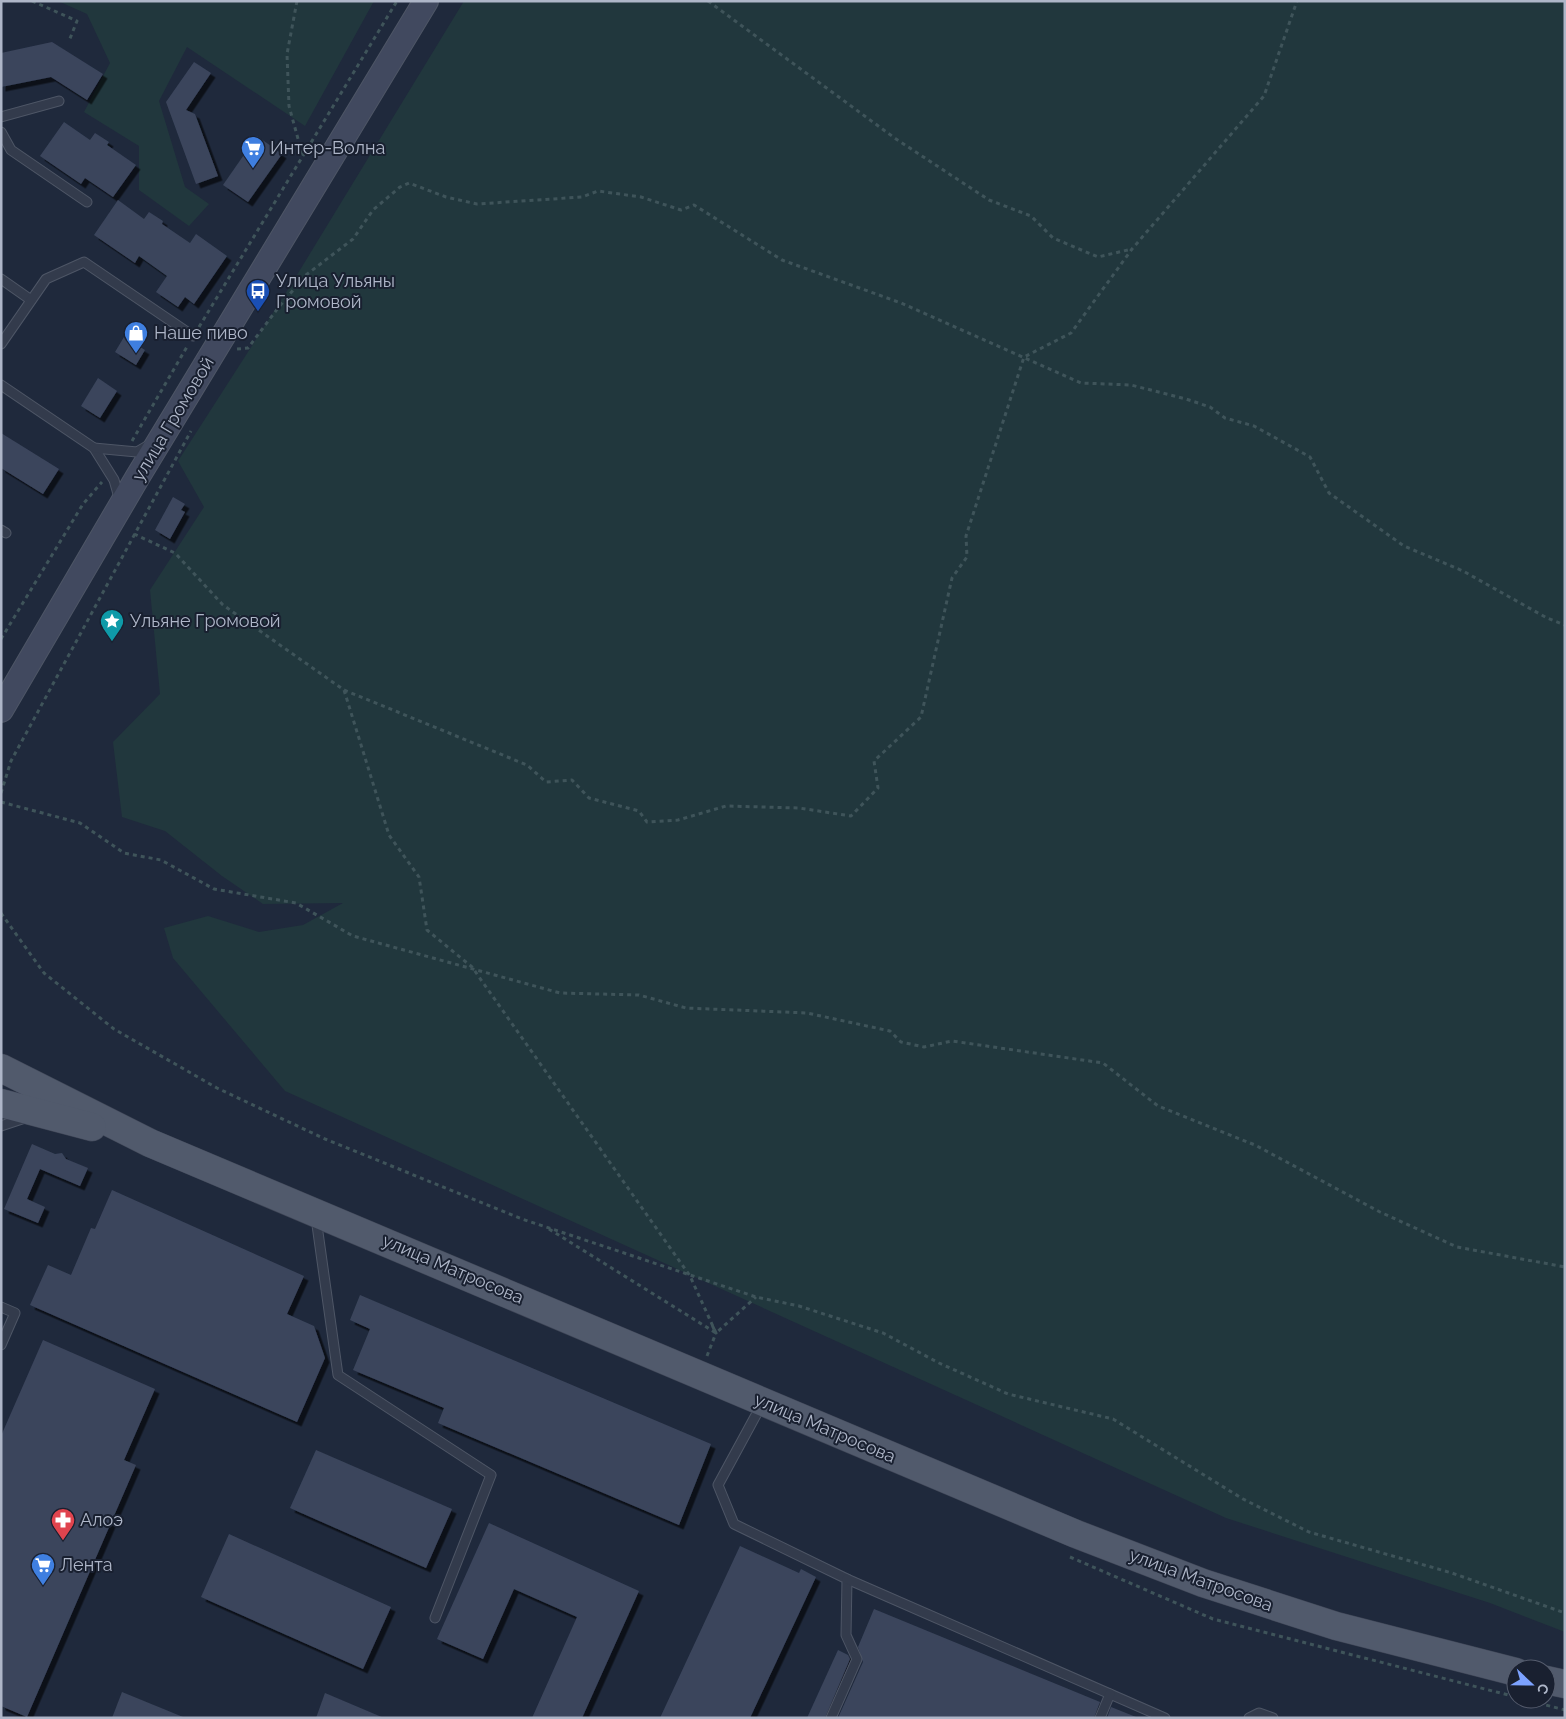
<svg xmlns="http://www.w3.org/2000/svg" width="1566" height="1719" font-family="Raleway,sans-serif">
<style>
.green{fill:#21373d}
.building{fill:#3b455c;filter:url(#shadow)}
.lines{fill:none;stroke-linecap:round;stroke-linejoin:round}
.service-casing{stroke:#4e5666;stroke-width:11}
.secondary-casing{stroke:#4e5666;stroke-width:26}
.primary-casing{stroke:#3d4455;stroke-width:29}
.path{stroke:#3f545a;stroke-width:3;stroke-dasharray:4 4;stroke-linecap:butt}
.service{stroke:#333b4c;stroke-width:9}
.secondary{stroke:#41495f;stroke-width:24}
.primary{stroke:#515a6c;stroke-width:28}
.labels{text-anchor:middle;stroke-width:4;stroke-linejoin:round;paint-order:stroke}
.poi-label{font-size:18px;fill:#aeb6c8;stroke:#192030;text-anchor:start}
.street-label{font-size:18px;fill:#aeb6c8;stroke:#192030}
</style>
<defs>
<filter id="shadow"><feDropShadow dx="4.5" dy="4.5" stdDeviation="0" flood-color="#0009"/></filter>
</defs>
<rect width="100%" height="100%" fill="#1f293c"/>
<g class="green">
<polygon points="58,1 374,1 305,126 187,47 159,101 185,187 209,204 189,226 139,190 139,146 84,112 110,63 87,14"/>
<polygon points="464,1 1565,1 1565,1632 1490,1603 1226,1518 285,1091 173,958 164,928 208,916 259,932 303,925 343,903 263,904 222,876 165,831 122,817 113,742 160,694 150,590 204,507 178,461 289,288"/>
</g>
<g class="building">
<polygon points="52,42 103,74 87,100 51,77 1,87 1,53"/>
<polygon points="194,62 211,73 186,110 195,114 218,176 196,184 166,102"/>
<polygon points="64,122 90,140 95,133 109,142 107,145 136,165 113,197 85,178 81,184 40,156"/>
<polygon points="257,136 282,154 248,202 223,185"/>
<polygon points="118,200 144,219 149,212 163,221 162,224 190,243 196,234 227,256 194,304 185,297 178,307 156,292 167,276 139,256 135,263 94,235"/>
<polygon points="124,337 145,350 136,365 115,352"/>
<polygon points="98,378 117,391 100,418 81,406"/>
<polygon points="1,433 59,469 43,494 1,468"/>
<polygon points="173,497 185,504 181,510 185,512 170,539 155,530"/>
<polygon points="32,1144 55,1154 62,1153 66,1159 88,1168 80,1186 40,1169 27,1199 45,1207 38,1223 4,1209"/>
<polygon points="112,1190 304,1276 287,1314 314,1326 325,1358 297,1422 30,1305 48,1265 71,1275 91,1228 95,1229"/>
<polygon points="360,1295 711,1444 679,1525 438,1423 444,1408 353,1370 370,1329 350,1320"/>
<polygon points="43,1340 155,1389 124,1460 136,1465 27,1717 1,1706 1,1436"/>
<polygon points="316,1450 452,1509 426,1568 290,1508"/>
<polygon points="489,1523 639,1591 582,1718 532,1718 577,1617 514,1589 483,1659 437,1639"/>
<polygon points="229,1534 391,1607 363,1669 201,1597"/>
<polygon points="740,1546 799,1573 801,1569 816,1577 750,1718 660,1718"/>
<polygon points="874,1609 1100,1702 1094,1718 838,1718 863,1662 858,1647"/>
<polygon points="838,1650 848,1655 850,1659 825,1718 807,1718"/>
<polygon points="122,1692 183,1717 182,1718 112,1718"/>
<polygon points="325,1693 384,1718 316,1718"/>
<polygon points="1111,1707 1136,1717 1136,1718 1107,1718"/>
</g>
<g class="lines">
<g class="service-casing">
<g id="service">
<polyline points="1,117 59,101"/>
<polyline points="1,132 11,150 87,202"/>
<polyline points="1,279 31,300"/>
<polyline points="1,344 46,279 84,262 193,336"/>
<polyline points="1,385 94,448 114,480 120,501"/>
<polyline points="94,448 137,452 149,445"/>
<polyline points="1,530 6,533"/>
<polyline points="1,1126 25,1118"/>
<polyline points="316,1218 338,1375 491,1475 435,1618"/>
<polyline points="1,1307 15,1313 1,1345"/>
<polyline points="762,1404 718,1485 734,1524 847,1579 846,1635 857,1659 831,1718"/>
<polyline points="847,1579 1165,1718"/>
<polyline points="1100,1718 1110,1694"/>
<polyline points="1249,1718 1259,1713 1273,1718"/>
</g>
</g>
<g class="secondary-casing">
<polyline id="secondary" points="1,710 137,478 426,1"/>
</g>
<g class="primary-casing">
<g id="primary">
<polyline points="1,1068 150,1143 1076,1534 1203,1583 1336,1626 1516,1672"/>
<polyline points="1,1103 92,1127"/>
<polyline points="1546,1680 1565,1684"/>
</g>
</g>
<g class="path">
<polyline points="32,1 77,21 69,41"/>
<polyline points="297,1 287,54 289,106 303,157"/>
<polyline points="708,1 896,139 989,200 1031,216 1053,238 1098,257 1132,249"/>
<polyline points="199,327 397,1"/>
<polyline points="237,349 248,348 278,308 306,275 353,239 373,210 400,187 409,183 446,197 477,204 582,197 598,191 641,197 681,210 694,205 782,260 901,303 1081,383 1131,385 1186,399 1210,407 1225,418 1254,426 1310,457 1329,493 1404,546 1463,571 1547,618 1565,625"/>
<polyline points="132,441 188,345"/>
<polyline points="134,534 175,553 223,605 344,690 389,835 419,877 427,930 472,967 690,1276 716,1333 711,1323"/>
<polyline points="1,639 83,504 102,482"/>
<polyline points="344,690 527,765 546,782 572,780 589,798 639,811 647,822 678,820 726,806 799,808 851,816 878,788 874,761 921,717 952,578 967,557 966,536 1024,357 1071,333 1132,249 1264,96 1297,1"/>
<polyline points="1,793 11,761 191,431"/>
<polyline points="1,802 80,823 124,853 161,860 214,889 296,903 353,936 560,993 639,995 686,1008 807,1013 890,1031 901,1042 924,1047 952,1041 1103,1063 1158,1106 1255,1145 1380,1212 1457,1247 1565,1267"/>
<polyline points="1,913 44,973 114,1029 217,1088 325,1139 522,1219 756,1297 799,1306 883,1333 939,1363 1008,1394 1113,1419 1243,1499 1309,1532 1452,1573 1565,1613"/>
<polyline points="549,1229 716,1333 756,1297"/>
<polyline points="707,1356 716,1333"/>
<polyline points="1070,1557 1213,1619 1516,1697"/>
<polyline points="1523,1699 1565,1710"/>
</g>
<use href="#service" class="service"/>
<use href="#secondary" class="secondary"/>
<use href="#primary" class="primary"/>
</g>
<defs>
<g id="supermarket-pin" transform="scale(1.25)"><path d="M0 17L-7.5 6A9.5 9.5 0 1 1 7.5 6Z" fill="#3f7fe0" stroke="#192030"/><path d="M-6-5.5h2.5l.6 2H6L4.5 2H-2.5L-4.4-4H-6ZM-1.5 3.2a1.3 1.3 0 1 0 .1 0ZM3 3.2a1.3 1.3 0 1 0 .1 0Z" fill="#fff"/></g>
<g id="bus-pin" transform="scale(1.25)"><path d="M0 17L-7.5 6A9.5 9.5 0 1 1 7.5 6Z" fill="#1a4fb4" stroke="#192030"/><path d="M-5-6H5V4H4V6H2V4H-2V6H-4V4H-5ZM-3.5-4V0h7V-4ZM-3.5 1.2v1.5H-2V1.2ZM2 1.2v1.5H3.5V1.2Z" fill="#fff"/></g>
<g id="shop-pin" transform="scale(1.25)"><path d="M0 17L-7.5 6A9.5 9.5 0 1 1 7.5 6Z" fill="#3f7fe0" stroke="#192030"/><path d="M-5-2.5h2.3a2.7 3.5 0 0 1 5.4 0H5L5.5 6h-11ZM-1.5-2.5h3a1.5 2.3 0 0 0-3 0Z" fill="#fff"/></g>
<g id="sight-pin" transform="scale(1.25)"><path d="M0 17L-7.5 6A9.5 9.5 0 1 1 7.5 6Z" fill="#0f9aa8" stroke="#192030"/><path d="M0-6L1.8-2.2L6-1.7L2.9 1.2L3.7 5.4L0 3.3L-3.7 5.4L-2.9 1.2L-6-1.7L-1.8-2.2Z" fill="#fff"/></g>
<g id="pharmacy-pin" transform="scale(1.25)"><path d="M0 17L-7.5 6A9.5 9.5 0 1 1 7.5 6Z" fill="#e0444e" stroke="#192030"/><path d="M-2-6h4v4h4v4h-4v4h-4v-4h-4v-4h4Z" fill="#fff"/></g>
</defs>
<g fill-rule="evenodd">
<use href="#supermarket-pin" x="253" y="148"/>
<use href="#bus-pin" x="258" y="291"/>
<use href="#shop-pin" x="136" y="333"/>
<use href="#sight-pin" x="112" y="621"/>
<use href="#pharmacy-pin" x="63" y="1520"/>
<use href="#supermarket-pin" x="43" y="1565"/>
</g>
<g class="labels">
<g class="poi-label">
<text x="270" y="154">Интер-Волна</text>
<text x="276" y="287">Улица Ульяны<tspan x="276" dy="21">Громовой</tspan></text>
<text x="154" y="339">Наше пиво</text>
<text x="130" y="627">Ульяне Громовой</text>
<text x="80" y="1526">Алоэ</text>
<text x="60" y="1571">Лента</text>
</g>
<g class="street-label">
<text transform="translate(173 419) rotate(-59)" y="6">улица Громовой</text>
<text transform="translate(453 1269) rotate(23)" y="6">улица Матросова</text>
<text transform="translate(825 1428) rotate(23)" y="6">улица Матросова</text>
<text transform="translate(1201 1580) rotate(20)" y="6">улица Матросова</text>
</g>
</g>
<rect width="1566" height="1719" fill="none" stroke="#aeb6c8" stroke-width="5"/>
<g transform="translate(1531 1684) rotate(112)"><circle r="24" fill="#192030" stroke="#555c6d"/>
<path d="M0-4L9 19L0 12L-9 19Z" fill="#7ca2ff"/>
<text y="-8" font-size="14" font-weight="bold" text-anchor="middle" fill="#aeb6c8">С</text>
</g>
</svg>
